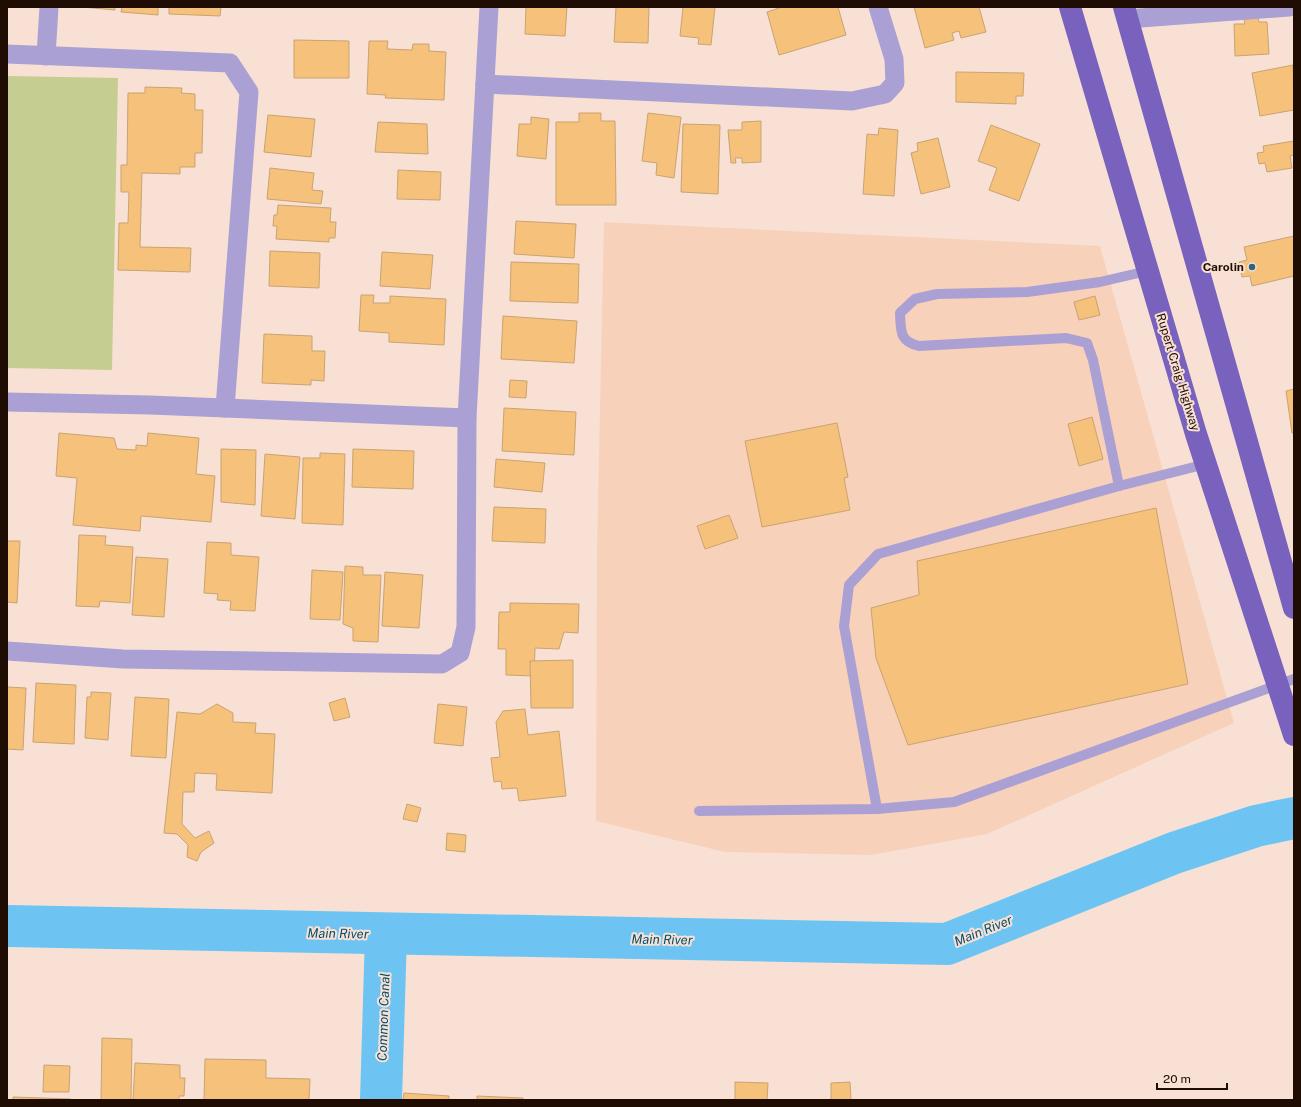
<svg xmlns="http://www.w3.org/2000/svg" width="1301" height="1107" font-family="'Public Sans',sans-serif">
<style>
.built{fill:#f7d1ba}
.green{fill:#c6cd90}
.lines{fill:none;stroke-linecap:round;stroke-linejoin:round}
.river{stroke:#6dc4f2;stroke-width:42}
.building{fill:#f5c17b;stroke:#c9a372}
.lane{stroke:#aaa0d3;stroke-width:10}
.street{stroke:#aaa0d3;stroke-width:19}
.primary{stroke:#7961be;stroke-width:22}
.poi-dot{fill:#2d637f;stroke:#f8e1d4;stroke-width:1.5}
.labels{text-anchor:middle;stroke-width:4;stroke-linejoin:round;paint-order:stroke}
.poi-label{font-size:12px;font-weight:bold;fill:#1f0c02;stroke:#f8e1d4;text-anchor:end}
.street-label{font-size:12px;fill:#1f0c02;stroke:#f8e1d4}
.water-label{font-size:13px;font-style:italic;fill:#034e6c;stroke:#f8e1d4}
</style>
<rect width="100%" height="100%" fill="#f8e1d4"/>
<polygon class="built" points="604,222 1100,246 1234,723 987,834 871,855 725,852 596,821 597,552"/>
<polygon class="green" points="7,76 118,78 112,370 7,368"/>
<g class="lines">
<g class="river">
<polyline points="7,926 947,944 1174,853 1256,826 1294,818"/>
<polyline points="381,1100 386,934"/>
</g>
</g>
<g class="building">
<polygon points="82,7 115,7 115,10"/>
<polygon points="122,7 158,7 158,15 121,12"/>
<polygon points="169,7 221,7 220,16 169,14"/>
<polygon points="526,7 567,7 565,36 525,34"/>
<polygon points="616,7 649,7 648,43 614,42"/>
<polygon points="683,7 715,7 711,45 698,44 699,38 680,36"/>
<polygon points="782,7 838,7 846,35 779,55 767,12"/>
<polygon points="914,7 979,7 986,32 961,38 959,31 952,33 954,40 925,48"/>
<polygon points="1258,18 1259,22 1267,22 1269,54 1235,56 1234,24 1245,24 1244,19"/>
<polygon points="294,40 349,41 349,78 294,78"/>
<polygon points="369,41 388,41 387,49 412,50 413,44 429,44 429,51 446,52 444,100 385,98 386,95 367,94"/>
<polygon points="1293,65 1294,110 1260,116 1252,73"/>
<polygon points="956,72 1024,73 1023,96 1016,96 1016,104 956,102"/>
<polygon points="145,87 182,88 181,93 195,94 195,110 203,110 202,153 195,153 195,167 180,167 180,174 142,173 140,247 191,248 190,272 118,270 119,223 128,223 129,192 121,192 121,165 127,165 128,93 145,93"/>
<polygon points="579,113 601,113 601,121 615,121 616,205 556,205 556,122 579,122"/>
<polygon points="648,113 681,117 674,178 656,175 657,163 642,161"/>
<polygon points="268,115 315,119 311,157 264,152"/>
<polygon points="531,117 549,119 546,159 517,156 519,124 531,124"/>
<polygon points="761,121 761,162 742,163 742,158 735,158 736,163 731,163 728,130 742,130 742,122"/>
<polygon points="378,122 427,124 428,154 375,152"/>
<polygon points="683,124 720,125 718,194 681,192"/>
<polygon points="991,125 1040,144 1019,201 989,190 997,168 978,161"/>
<polygon points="879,128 898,130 894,196 863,194 867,134 878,135"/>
<polygon points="938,138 950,187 921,194 911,153 918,151 917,143"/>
<polygon points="1294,141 1294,155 1290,156 1292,168 1267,172 1265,163 1259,164 1257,153 1264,152 1263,146"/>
<polygon points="270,168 314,173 312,190 323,191 321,204 267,199"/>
<polygon points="398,170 441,172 440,200 397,199"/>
<polygon points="278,205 331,208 330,222 336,222 335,238 329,238 329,242 276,239 277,226 273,226 274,215 277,215"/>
<polygon points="516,221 576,224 574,258 514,254"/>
<polygon points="1294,236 1294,276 1252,286 1250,276 1242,277 1239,262 1247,260 1244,247"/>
<polygon points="270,251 320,253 319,288 269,286"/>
<polygon points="382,252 433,255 430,289 380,286"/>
<polygon points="511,262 579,264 578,303 510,301"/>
<polygon points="361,295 374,295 373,303 390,303 390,296 446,299 444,345 389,342 389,333 359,331"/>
<polygon points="1095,296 1100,315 1079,320 1074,302"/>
<polygon points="503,316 577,321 574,363 501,359"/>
<polygon points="264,334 312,336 312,351 325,351 324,381 311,380 311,385 262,383"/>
<polygon points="510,380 527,381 526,398 509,397"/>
<polygon points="1294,389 1294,433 1292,433 1286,391"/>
<polygon points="504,408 576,412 574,455 502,451"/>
<polygon points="1092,417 1103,459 1079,466 1068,424"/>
<polygon points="837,423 848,477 844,478 850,510 762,527 745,441"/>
<polygon points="59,433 114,438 117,449 136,450 136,445 147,446 148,433 199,438 196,474 215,476 211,522 141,516 140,531 73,525 77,478 56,476"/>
<polygon points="221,449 256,450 255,505 221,502"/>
<polygon points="353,449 414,451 413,489 352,487"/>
<polygon points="320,453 345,454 343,525 302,523 303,458 320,458"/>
<polygon points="265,454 300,457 295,519 261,516"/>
<polygon points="496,459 545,463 542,492 494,487"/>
<polygon points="494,507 546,509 545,543 492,541"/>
<polygon points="1156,508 1188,684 908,745 876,658 871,608 919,595 917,561"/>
<polygon points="729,515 738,538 705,549 697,526"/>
<polygon points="79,535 106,536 105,545 133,547 130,603 100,601 99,607 76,606"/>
<polygon points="7,541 20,541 17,603 7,602"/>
<polygon points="207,542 231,543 231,555 259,557 255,611 230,610 231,601 217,600 218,594 204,593"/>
<polygon points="136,557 168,559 164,617 132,615"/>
<polygon points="345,566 363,567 363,575 381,575 378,642 353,641 353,628 343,624"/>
<polygon points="312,570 343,572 340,620 310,619"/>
<polygon points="385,572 423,575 419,628 382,626"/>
<polygon points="510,603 579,604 578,633 564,632 559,649 535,648 534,676 506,675 506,649 498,649 499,612 510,612"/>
<polygon points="573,660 573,708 531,708 530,661"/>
<polygon points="36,683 76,685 74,744 33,742"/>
<polygon points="7,687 26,688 23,750 7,749"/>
<polygon points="91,692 111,693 108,740 85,738 87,697 91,697"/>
<polygon points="135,697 169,699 166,758 131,756"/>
<polygon points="345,698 350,717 334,721 329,703"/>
<polygon points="217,704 233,713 233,722 256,723 255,733 275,734 272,793 216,790 217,774 195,773 194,792 183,792 182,824 195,838 209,831 214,843 201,852 197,861 187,857 188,845 177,834 164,833 177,712 200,714"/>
<polygon points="438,704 467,707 463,746 434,743"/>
<polygon points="525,709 528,735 559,731 566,796 519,801 517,788 502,789 501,781 494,782 491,758 500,757 496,722 503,711"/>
<polygon points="407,804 421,808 417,822 403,819"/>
<polygon points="447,833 466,835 465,852 446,850"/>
<polygon points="102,1038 132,1039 131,1100 101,1100"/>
<polygon points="205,1059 266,1060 266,1078 310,1079 309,1100 204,1100"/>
<polygon points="135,1063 180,1065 180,1078 185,1078 184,1096 179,1096 179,1100 133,1100"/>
<polygon points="44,1065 70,1066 69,1092 43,1092"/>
<polygon points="735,1082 768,1083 767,1100 735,1100"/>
<polygon points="850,1082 851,1100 831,1100 831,1083"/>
<polygon points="404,1093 449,1096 449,1100 403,1100"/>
<polygon points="477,1096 523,1098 523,1100 477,1100"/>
<polygon points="13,1097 71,1099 71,1100 13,1100"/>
</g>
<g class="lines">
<g class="lane">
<polyline points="1119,486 1206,464"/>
<path d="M877 809 844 626 849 585 878 554 1119 486 1093 360 1087 343 1066 338 919 346C899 341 901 331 900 313L915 299 937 294 1027 292 1100 282 1147 271"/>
<polyline points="699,811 877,809 954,802 1294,679"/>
</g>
<g class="street">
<polyline points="1127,19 1289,7"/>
<polyline points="7,54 230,63 249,92 225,408"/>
<polyline points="46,56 49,7"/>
<polyline points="485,84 852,101 885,94 895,83 894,59 878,7"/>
<polyline points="7,402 150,405 467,418"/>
<polyline points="7,651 123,659 442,664 460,653 466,627 467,418 489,7"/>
</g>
<g class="primary">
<polyline points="1070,7 1196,434 1294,735"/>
<polyline points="1124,7 1294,608"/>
</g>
</g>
<circle class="poi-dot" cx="1252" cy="267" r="4"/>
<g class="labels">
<g class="poi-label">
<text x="1244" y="271">Carolin</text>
</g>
<g class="street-label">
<text transform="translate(1178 372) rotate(73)" y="4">Rupert Craig Highway</text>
</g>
<g class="water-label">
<text transform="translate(983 930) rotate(-22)" y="5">Main River</text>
<text transform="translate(338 933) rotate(1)" y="5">Main River</text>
<text transform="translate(662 939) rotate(1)" y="5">Main River</text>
<text transform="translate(383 1017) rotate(-88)" y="5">Common Canal</text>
</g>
</g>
<rect width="1301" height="1107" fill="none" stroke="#1f0c02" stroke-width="16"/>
<path d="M1157 1083v6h70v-6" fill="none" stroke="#1f0c02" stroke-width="2"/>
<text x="1163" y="1083" font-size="12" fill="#1f0c02" stroke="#f8e1d4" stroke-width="3" paint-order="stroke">20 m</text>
</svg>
